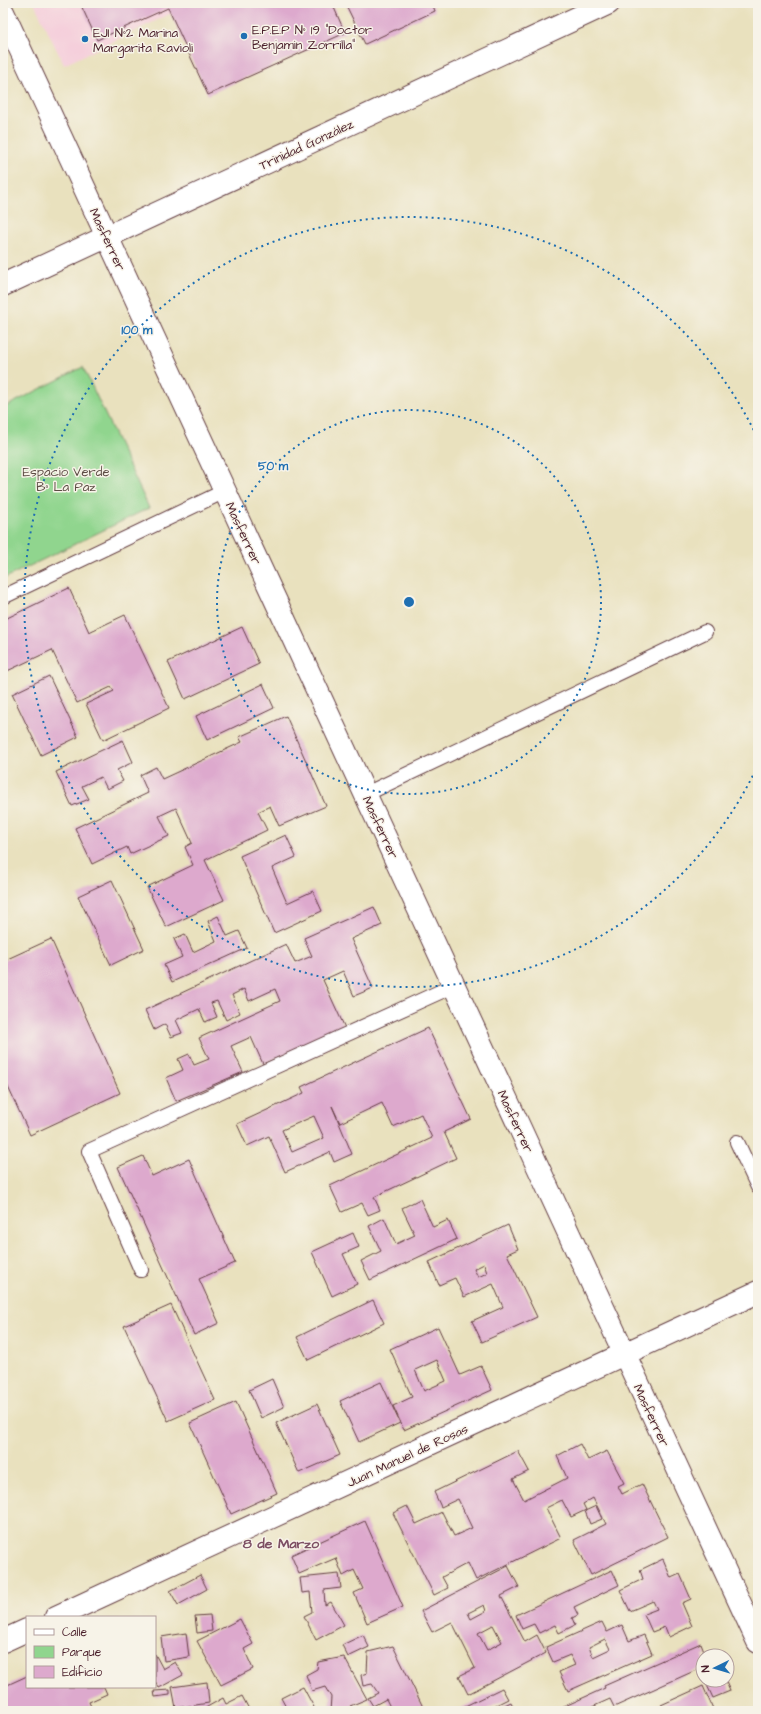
<svg xmlns="http://www.w3.org/2000/svg" width="761" height="1714" font-family="'Architects Daughter',sans-serif">
<style>
.built{fill:#f5cfdb}
.green{fill:#90d58e;stroke:#6d7a5c}
.building{fill:#dda9cd;fill-rule:evenodd}
.lines{fill:none;stroke-linecap:round;stroke-linejoin:round}
.lane-casing{stroke:#623c41;stroke-width:16}
.street-casing{stroke:#623c41;stroke-width:24}
.lane{stroke:#fff;stroke-width:14}
.street{stroke:#fff;stroke-width:22}
.ring{fill:none;stroke:#1f6fb2;stroke-width:2;stroke-dasharray:2 4}
.poi-dot{fill:#1f6fb2;stroke:#f7f3e8;stroke-width:1.5}
.labels{text-anchor:middle;stroke-width:3;stroke-linejoin:round;paint-order:stroke}
.poi-label{font-size:13px;fill:#4a1f2b;stroke:#f7f3e8;text-anchor:start}
.street-label{font-size:13px;fill:#4a1f2b;stroke:#f7f3e8}
.park-label{font-size:13px;fill:#5c4c44;stroke:#f7f3e8}
.neighbourhood-label{font-size:14px;font-weight:bold;fill:#7d4f64;stroke:#f7f3e8}
.centre{fill:#1f6fb2;stroke:#f7f3e8;stroke-width:2}
.ring-label{font-size:12px;text-anchor:middle;font-weight:bold;fill:#1f6fb2;stroke:#f7f3e8;stroke-width:3;stroke-linejoin:round;paint-order:stroke}
</style>
<rect width="100%" height="100%" fill="#f7f3e8"/>
<filter id="ink" filterUnits="userSpaceOnUse"><feTurbulence type="fractalNoise" baseFrequency=".025" numOctaves="2"/><feDisplacementMap in="SourceGraphic" scale="8" xChannelSelector="R" yChannelSelector="G"/><feConvolveMatrix kernelMatrix="1 2 1 2 8 2 1 2 1" color-interpolation-filters="sRGB"/></filter>
<filter id="wash" filterUnits="userSpaceOnUse"><feTurbulence type="fractalNoise" baseFrequency=".012" numOctaves="4" result="noise"/><feDisplacementMap in="SourceGraphic" scale="16" xChannelSelector="R" yChannelSelector="G"/><feGaussianBlur stdDeviation="0.9" result="paint"/><feColorMatrix in="noise" values="0 0 0 0 0 0 0 0 0 0 0 0 0 0 0 0 0 1.4 0 .05"/><feComposite in="paint" operator="in"/></filter>
<g filter="url(#wash)">
<rect width="100%" height="100%" fill="#e9e1be"/>
<polygon class="built" points="34,3 168,3 172,13 64,65"/>
<polygon class="green" points="83,367 149,508 3,579 3,408"/>
<g id="blocks">
<g class="building">
<polygon points="80,3 332,3 345,33 208,95 168,8 97,40"/>
<polygon points="345,3 432,3 435,11 365,44"/>
<polygon points="69,588 89,632 125,615 169,708 103,740 86,704 114,691 111,687 77,703 52,650 3,673 3,620"/>
<polygon points="242,627 259,664 185,699 168,662"/>
<polygon points="49,676 78,737 41,755 12,694"/>
<polygon points="263,684 274,708 207,740 196,716"/>
<polygon points="286,716 326,806 279,826 270,806 258,812 267,830 205,860 224,900 166,927 147,887 193,865 185,847 192,843 176,808 159,816 169,836 130,854 127,847 92,864 75,828 148,793 140,775 156,767 162,779 242,742 239,737"/>
<polygon points="123,740 133,762 117,770 123,781 107,789 101,777 82,786 89,799 72,806 56,772"/>
<polygon points="286,835 296,857 272,868 287,903 313,891 322,911 274,933 240,856"/>
<polygon points="112,880 144,949 111,965 78,896"/>
<polygon points="374,907 382,925 351,939 373,988 354,996 343,971 323,980 345,1028 263,1064 251,1037 231,1046 243,1072 176,1101 166,1078 183,1070 178,1059 189,1054 194,1065 209,1059 199,1038 280,1001 275,989 249,1001 244,989 232,995 240,1013 226,1020 217,1001 211,1003 217,1017 205,1022 199,1009 176,1020 182,1033 171,1037 165,1024 154,1030 145,1010 286,944 295,963 312,956 304,938"/>
<polygon points="218,916 227,936 239,931 247,948 172,982 164,965 182,957 174,939 185,934 193,952 216,941 208,921"/>
<polygon points="51,939 120,1093 30,1135 3,1076 3,961"/>
<path d="M428 1028 471 1119 444 1132 456 1158 374 1197 380 1210 368 1215 362 1203 342 1212 330 1186 432 1138 421 1114 393 1127 382 1103 340 1123 332 1106 352 1154 334 1162 330 1152 285 1172 269 1136 247 1146 237 1124 304 1093 301 1087ZM314 1116 324 1138 292 1152 282 1130Z"/>
<polygon points="143,1156 152,1176 189,1159 235,1263 199,1279 219,1323 194,1335 118,1167"/>
<polygon points="420,1199 433,1227 448,1220 457,1239 370,1280 361,1261 381,1251 369,1226 384,1218 396,1244 415,1235 402,1208"/>
<path d="M508 1225 518 1249 507 1254 537 1317 482 1342 472 1321 503 1307 493 1284 464 1297 455 1278 439 1285 429 1262ZM484 1264 487 1273 478 1277 474 1269Z"/>
<polygon points="353,1233 359,1247 343,1254 357,1284 332,1296 312,1252"/>
<polygon points="373,1300 384,1323 308,1360 297,1337"/>
<polygon points="171,1305 215,1400 168,1421 124,1326"/>
<path d="M438 1327 460 1375 481 1366 492 1390 404 1430 393 1406 412 1397 390 1349ZM437 1360 446 1381 424 1391 415 1370Z"/>
<polygon points="272,1379 284,1407 261,1418 249,1390"/>
<polygon points="381,1382 400,1423 359,1442 340,1401"/>
<polygon points="236,1402 277,1493 231,1514 190,1423"/>
<polygon points="317,1404 340,1455 299,1473 276,1423"/>
<polygon points="580,1444 588,1460 607,1451 624,1483 618,1486 622,1494 642,1484 668,1537 591,1575 574,1540 606,1524 593,1498 583,1504 586,1510 571,1517 562,1500 546,1508 561,1538 476,1580 468,1563 442,1577 448,1588 434,1595 393,1513 407,1506 416,1524 442,1512 454,1536 472,1528 458,1499 441,1507 434,1492 518,1451 529,1471 513,1479 524,1500 567,1478 557,1456"/>
<polygon points="596,1506 602,1519 590,1524 585,1511"/>
<polygon points="365,1521 403,1607 367,1623 354,1593 363,1589 354,1570 343,1576 336,1558 299,1574 291,1555"/>
<polygon points="663,1559 671,1578 680,1574 691,1599 682,1603 692,1626 669,1637 665,1627 652,1632 644,1614 657,1609 653,1601 630,1611 620,1590 643,1579 640,1570"/>
<path d="M508 1566 519 1587 501 1596 525 1642 537 1635 546 1653 468 1694 459 1676 475 1668 452 1622 432 1632 421 1611ZM484 1605 486 1611 471 1619 468 1613ZM493 1625 502 1642 487 1650 478 1633Z"/>
<polygon points="612,1570 619,1585 574,1607 578,1615 572,1618 575,1625 559,1633 555,1625 539,1633 534,1624 522,1629 516,1615"/>
<polygon points="339,1574 341,1588 324,1590 325,1605 331,1602 344,1625 316,1640 304,1616 312,1612 310,1592 302,1593 300,1578"/>
<polygon points="200,1575 207,1589 178,1605 170,1591"/>
<polygon points="210,1615 212,1631 197,1633 195,1616"/>
<polygon points="240,1619 253,1644 244,1649 253,1669 221,1685 197,1641"/>
<path d="M602 1622 607 1632 622 1625 629 1641 644 1635 652 1654 568 1691 559 1672 575 1665 570 1655 553 1662 546 1647ZM605 1639 610 1649 593 1657 589 1647Z"/>
<polygon points="186,1633 189,1657 164,1661 161,1637"/>
<polygon points="363,1635 369,1647 348,1657 342,1645"/>
<polygon points="701,1643 706,1656 703,1656 703,1667 614,1707 610,1699 592,1707 594,1711 554,1711 605,1688 604,1686"/>
<polygon points="393,1646 424,1709 420,1711 392,1711 386,1699 373,1706 368,1698 378,1693 372,1684 363,1686 361,1675 367,1673 368,1652"/>
<polygon points="155,1654 163,1669 175,1662 183,1675 159,1688 155,1681"/>
<polygon points="344,1657 367,1699 350,1706 353,1711 330,1711 331,1697 325,1687 312,1691 306,1675 317,1669 318,1662"/>
<polygon points="27,1676 27,1687 104,1687 107,1694 89,1702 93,1711 74,1711 73,1710 70,1711 3,1711 3,1687"/>
<polygon points="714,1680 725,1680 730,1691 713,1698 706,1683"/>
<polygon points="207,1682 209,1703 176,1708 172,1687"/>
<polygon points="703,1686 714,1711 664,1711 661,1705"/>
<polygon points="303,1687 316,1711 288,1711 281,1698"/>
<polygon points="502,1688 508,1699 484,1711 460,1711 459,1709"/>
<polygon points="170,1690 170,1695 155,1697 154,1691"/>
<polygon points="242,1696 250,1711 200,1711 223,1698 226,1704"/>
<polygon points="511,1702 515,1711 492,1711"/>
</g>
</g>
</g>
<g filter="url(#ink)">
<use href="#blocks" fill-opacity="0" stroke="#623c41" stroke-width="1"/>
<g class="lines">
<g class="lane-casing">
<g id="lane">
<polyline points="3,597 225,491"/>
<polyline points="366,794 705,632"/>
<polyline points="737,1142 758,1187"/>
<polyline points="141,1270 89,1151 453,986"/>
</g>
</g>
<g class="street-casing">
<g id="street">
<polyline points="3,12 758,1642"/>
<polyline points="3,285 609,3"/>
<polyline points="56,1617 758,1292"/>
<polyline points="3,1641 27,1630"/>
</g>
</g>
<use href="#lane" class="lane"/>
<use href="#street" class="street"/>
</g>
</g>
<g class="ring">
<circle cx="409" cy="602" r="192"/>
<path d="M758 765A385 385 0 1 1 758 439"/>
</g>
<g class="poi-dot">
<circle cx="244" cy="36" r="4"/>
<circle cx="85" cy="39" r="4"/>
</g>
<g class="labels">
<g class="poi-label">
<text x="252" y="34">E.P.E.P N° 19 "Doctor<tspan x="252" dy="15">Benjamin Zorrilla"</tspan></text>
<text x="93" y="37">EJI N°2 Marina<tspan x="93" dy="15">Margarita Ravioli</tspan></text>
</g>
<g class="street-label">
<text transform="translate(306 144) rotate(-25)" y="5">Trinidad González</text>
<text transform="translate(108 239) rotate(65)" y="5">Masferrer</text>
<text transform="translate(244 533) rotate(65)" y="5">Masferrer</text>
<text transform="translate(381 827) rotate(65)" y="5">Masferrer</text>
<text transform="translate(516 1121) rotate(65)" y="5">Masferrer</text>
<text transform="translate(652 1415) rotate(65)" y="5">Masferrer</text>
<text transform="translate(407 1455) rotate(-25)" y="5">Juan Manuel de Rosas</text>
</g>
<g class="park-label">
<text x="66" y="476">Espacio Verde<tspan x="66" dy="15">B° La Paz</tspan></text>
</g>
<g class="neighbourhood-label">
<text x="281" y="1548">8 de Marzo</text>
</g>
</g>
<circle cx="409" cy="602" r="6" class="centre"/>
<g class="ring-label">
<text x="137" y="334">100 m</text>
<text x="273" y="470">50 m</text>
</g>
<rect width="761" height="1714" fill="none" stroke="#f7f3e8" stroke-width="16"/>
<rect x="26" y="1616" width="130" height="72" fill="#f7f3e8" stroke="#b29e9c"/>
<rect x="34" y="1629" width="20" height="6" fill="#ffffff" stroke="#b29e9c"/>
<text x="62" y="1636" font-size="12" fill="#4a1f2b">Calle</text>
<rect x="34" y="1646" width="20" height="12" fill="#90d58e" stroke="#b29e9c"/>
<text x="62" y="1656" font-size="12" fill="#4a1f2b">Parque</text>
<rect x="34" y="1666" width="20" height="12" fill="#dda9cd" stroke="#b29e9c"/>
<text x="62" y="1676" font-size="12" fill="#4a1f2b">Edificio</text>
<g transform="translate(715 1668) rotate(265)"><circle r="19" fill="#f7f3e8" stroke="#b29e9c"/>
<path d="M0-3L7 15L0 10L-7 15Z" fill="#1f6fb2"/>
<text y="-6" font-size="11" font-weight="bold" text-anchor="middle" fill="#4a1f2b">N</text>
</g>
</svg>
